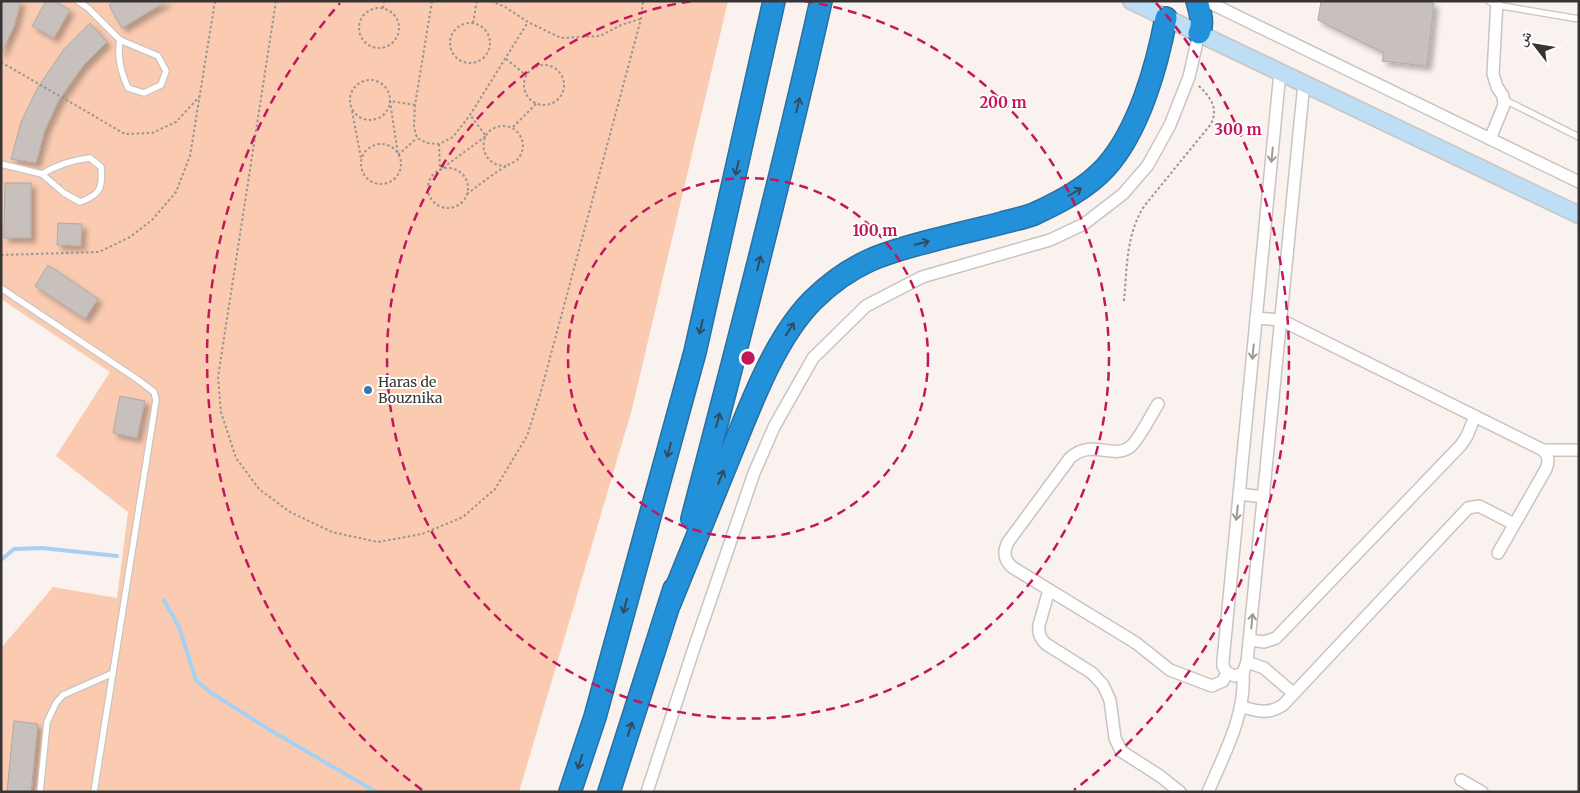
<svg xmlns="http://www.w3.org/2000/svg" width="1580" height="793" font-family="Merriweather,'Noto Naskh Arabic',serif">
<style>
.green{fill:#facbb1}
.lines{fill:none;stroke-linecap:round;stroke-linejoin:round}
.stream{stroke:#a7d1f4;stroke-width:4}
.building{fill:#c7c0bd;stroke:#afa9a5;filter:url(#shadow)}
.lane-casing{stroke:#cac4c0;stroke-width:8}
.street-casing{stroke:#cac4c0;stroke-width:14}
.secondary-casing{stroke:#cac4c0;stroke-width:19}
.highway-casing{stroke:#2970a0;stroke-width:24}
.path{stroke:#999492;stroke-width:2;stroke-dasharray:2.5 2.5;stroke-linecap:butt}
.lane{stroke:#fff;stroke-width:5.5}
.street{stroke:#fff;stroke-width:11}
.secondary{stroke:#bddef4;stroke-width:16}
.highway{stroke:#2291da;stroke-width:21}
.oneway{stroke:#324b5d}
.oneway2{stroke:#9b9a99}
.ring{fill:none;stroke:#c2185b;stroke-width:2.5;stroke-dasharray:9 6}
.poi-dot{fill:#347baf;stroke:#fff;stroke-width:2}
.labels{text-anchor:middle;stroke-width:4;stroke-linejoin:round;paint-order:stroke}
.poi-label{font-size:14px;fill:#373433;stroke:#fff;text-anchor:start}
.centre{fill:#c2185b;stroke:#fff;stroke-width:2.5}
.ring-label{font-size:15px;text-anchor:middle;font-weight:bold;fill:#c2185b;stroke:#fff;stroke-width:4;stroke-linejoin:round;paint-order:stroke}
</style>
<defs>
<filter id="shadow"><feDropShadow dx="4.5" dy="4.5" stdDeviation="2.5" flood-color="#0004"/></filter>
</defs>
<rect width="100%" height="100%" fill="#f9f2ee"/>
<polygon class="green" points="1,1 728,1 632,409 519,792 1,792 1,648 53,587 117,598 128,512 56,456 110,372 1,299"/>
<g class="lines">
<g class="stream">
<polyline points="1,560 14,549 42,548 117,556"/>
<polyline points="164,600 179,627 196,680 210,692 270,730 376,792"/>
</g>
</g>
<g class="building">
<polygon points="1,1 21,1 15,24 1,55"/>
<polygon points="46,1 54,1 70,10 54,38 32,26"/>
<polygon points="116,1 167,1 122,28 109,5"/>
<polygon points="1321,1 1428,1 1434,4 1427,66 1382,61 1384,53 1318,20"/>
<polygon points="90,23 107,42 83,66 59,100 45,130 36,163 11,159 21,122 38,87 64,49"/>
<polygon points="5,183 31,183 31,238 4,238"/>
<polygon points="58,223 82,224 81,246 57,245"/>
<polygon points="48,265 98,299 85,319 35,286"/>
<polygon points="120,396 145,401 137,438 113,433"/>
<polygon points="14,721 38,724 31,792 7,792"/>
</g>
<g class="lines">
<g class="lane-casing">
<g id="lane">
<path d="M78 1 88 8 120 40 158 56 166 71 161 85 144 93 128 88C121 72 117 58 120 40"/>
<polyline points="1489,1 1496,5 1579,19"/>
<polyline points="1505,100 1579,137"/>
<path d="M1 164 42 174 64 193 80 202C100 195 103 188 101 167L90 158C72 160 57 165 42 174"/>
<polyline points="1,288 137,379 154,392 156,400 94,792"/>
<polyline points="40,792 47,722 56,703 63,695 113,673"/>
</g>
</g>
<g class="street-casing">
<g id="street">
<polyline points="1206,1 1579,182"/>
<polyline points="1280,72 1223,661 1223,666 1227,673 1235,676 1243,673 1247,662 1304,83"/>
<polyline points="1490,139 1504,105 1503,96 1497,87 1493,74 1497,1"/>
<path d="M1256 318 1281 320 1543 450C1549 456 1549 462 1546 469L1498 553"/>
<path d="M1158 404C1151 415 1139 440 1130 447 1113 460 1092 438 1070 458L1008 542C1003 552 1004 560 1012 567L1136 643 1170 670 1212 686 1223 681 1227 673"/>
<polyline points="1543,450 1579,450"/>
<polyline points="1239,494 1264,497"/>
<path d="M1049 590 1039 625C1038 633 1040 639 1046 644L1092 673 1103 685 1110 700 1115 738 1121 751 1160 776 1180 792"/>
<polyline points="1250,640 1264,642 1276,638 1461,445 1467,436 1475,416"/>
<polyline points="1247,662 1264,668 1293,693"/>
<path d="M1242 707C1257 711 1268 715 1283 705L1468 508 1479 506 1514 524"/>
<polyline points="1461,780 1482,792"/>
<polyline points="647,792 693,651 754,473 774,427 813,358 866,306 922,277 1050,240 1084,224 1123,194 1148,165 1170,125 1189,77 1199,33"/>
<path d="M1208 792C1224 754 1246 715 1243 673"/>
</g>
</g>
<g class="secondary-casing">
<polyline id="secondary" points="1131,1 1579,215"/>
</g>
<g class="highway-casing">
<g id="highway">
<path d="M1197 1C1200 11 1204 24 1199 33"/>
<path d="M692 519C737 347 782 175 821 1"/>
<path d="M670 603C690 553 711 503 731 453 751 404 775 338 813 300 852 262 883 253 934 240 956 234 979 229 1002 223 1012 220 1024 218 1034 214 1060 202 1087 188 1106 167 1139 130 1157 66 1166 18"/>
<polyline points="570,792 595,717 695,352 774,1"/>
<polyline points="609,792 674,589"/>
</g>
</g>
<g class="path">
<polyline points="276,1 218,377 221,412 236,458 259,489 290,512 332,532 378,542 422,534 463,517 495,489 527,436 540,395 641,19 643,1"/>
<polyline points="432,1 415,105 414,127 417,138 427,143 439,144 453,137 470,115 528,22"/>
<polyline points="491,1 505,7 528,22 561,38 600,36 621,25 640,19"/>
<polyline points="383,8 384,1"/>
<circle cx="379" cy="28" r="20"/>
<polyline points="473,23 477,1"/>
<circle cx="470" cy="43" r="20"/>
<polyline points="506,59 526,75"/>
<polyline points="1,62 125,134 152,133 176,122 199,97"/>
<circle cx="544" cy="85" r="20"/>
<circle cx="370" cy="100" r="20"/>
<polyline points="415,105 390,101 398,155 417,138"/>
<polyline points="352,111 361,158"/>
<polyline points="513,127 536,104"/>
<polyline points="439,144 440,170 486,136 470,115"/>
<circle cx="381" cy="164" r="20"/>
<circle cx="448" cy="188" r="20"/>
<path d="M467 194C479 185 491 175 505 167 510 163 516 163 520 156 524 150 524 141 519 134 516 129 509 126 503 126 476 127 477 166 506 166"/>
<polyline points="1,255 99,252 130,237 152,220 176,192 190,156 215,1"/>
<path d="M1124 301C1127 268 1126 233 1145 205L1211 124C1219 107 1210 97 1198 85"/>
</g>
<use href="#lane" class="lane"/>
<use href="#street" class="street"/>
<use href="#secondary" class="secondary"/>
<use href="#highway" class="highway"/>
</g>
<defs><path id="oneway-shaft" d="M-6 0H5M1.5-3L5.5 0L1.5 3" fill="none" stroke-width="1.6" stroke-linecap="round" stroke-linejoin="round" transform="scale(1.25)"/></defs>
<g class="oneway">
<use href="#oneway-shaft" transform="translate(798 105) rotate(-78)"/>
<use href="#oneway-shaft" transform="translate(737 168) rotate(103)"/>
<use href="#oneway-shaft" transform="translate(1075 192) rotate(-30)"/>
<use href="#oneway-shaft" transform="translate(922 243) rotate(-14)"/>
<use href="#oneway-shaft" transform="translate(759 263) rotate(-76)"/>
<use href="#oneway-shaft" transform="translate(701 327) rotate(103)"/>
<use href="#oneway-shaft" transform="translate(790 329) rotate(-57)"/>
<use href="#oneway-shaft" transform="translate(718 420) rotate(-75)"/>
<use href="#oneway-shaft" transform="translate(669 450) rotate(105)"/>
<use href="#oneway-shaft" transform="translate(721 477) rotate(-68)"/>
<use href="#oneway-shaft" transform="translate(625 606) rotate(105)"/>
<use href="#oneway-shaft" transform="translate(630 729) rotate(-72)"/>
<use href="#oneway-shaft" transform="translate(580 762) rotate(108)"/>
</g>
<g class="oneway2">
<use href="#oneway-shaft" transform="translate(1272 155) rotate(96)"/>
<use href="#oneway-shaft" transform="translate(1253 352) rotate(96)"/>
<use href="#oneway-shaft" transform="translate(1237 513) rotate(96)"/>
<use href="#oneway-shaft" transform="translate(1252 621) rotate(-84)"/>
</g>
<g class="ring">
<circle cx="748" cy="358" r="180"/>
<path d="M804 1A361 361 0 1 1 692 1"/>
<path d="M422 790A541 541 0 0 1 340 3M1156 3A541 541 0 0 1 1074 790"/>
</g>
<circle class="poi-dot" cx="368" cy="390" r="5"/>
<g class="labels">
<g class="poi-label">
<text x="378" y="387">Haras de<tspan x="378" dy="16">Bouznika</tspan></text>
</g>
</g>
<circle cx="748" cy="358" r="8" class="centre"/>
<g class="ring-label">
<text x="1003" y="108">200 m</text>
<text x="1238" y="135">300 m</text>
<text x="875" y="236">100 m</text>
</g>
<rect width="1580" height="793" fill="none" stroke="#373433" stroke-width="5"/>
<g transform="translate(1535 45) rotate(301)" stroke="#ffffff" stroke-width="4" paint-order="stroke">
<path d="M0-4L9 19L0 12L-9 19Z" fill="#373433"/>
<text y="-8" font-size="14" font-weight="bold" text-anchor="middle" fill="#373433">ش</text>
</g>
</svg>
